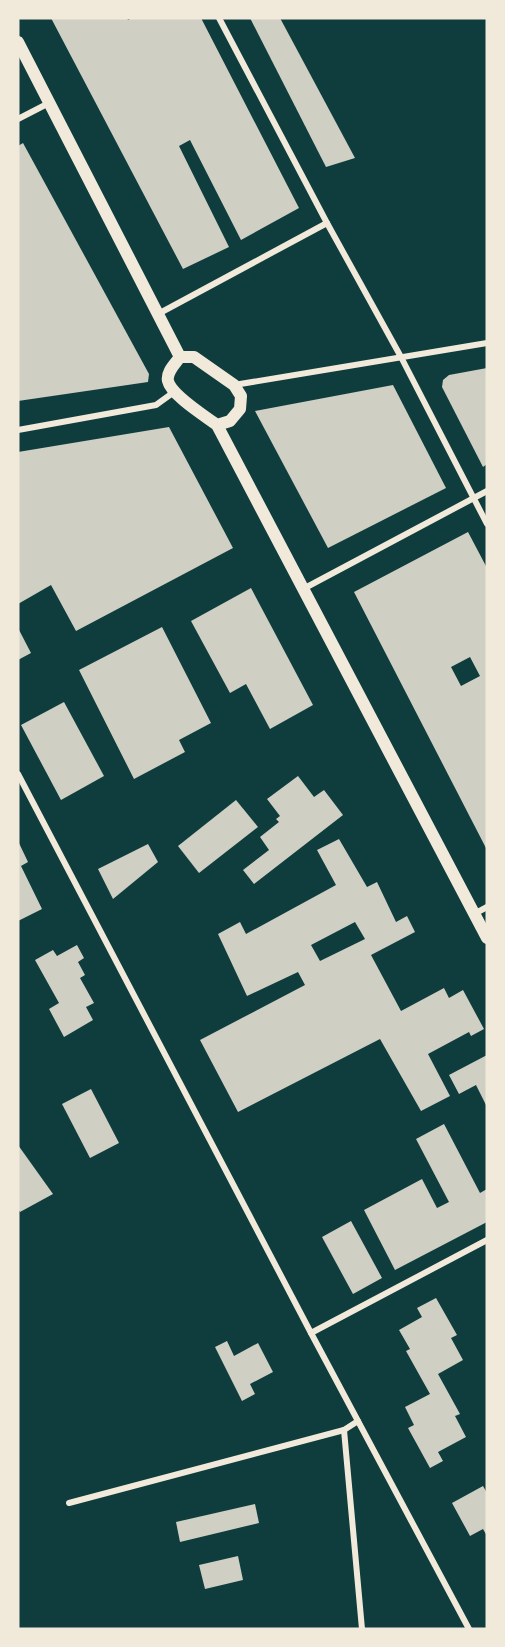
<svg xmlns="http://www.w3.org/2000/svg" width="505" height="1647" font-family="'Space Grotesk',sans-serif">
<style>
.building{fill:#cfcfc3;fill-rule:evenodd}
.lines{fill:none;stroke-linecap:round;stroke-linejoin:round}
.minor{stroke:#f1e9da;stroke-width:6}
.secondary{stroke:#f1e9da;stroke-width:12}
</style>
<rect width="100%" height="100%" fill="#0f3d3e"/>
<g class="building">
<polygon points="51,18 127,18 128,20 132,18 201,18 299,208 241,240 190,140 179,146 229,247 183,269"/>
<polygon points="250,18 280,18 355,158 326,167"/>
<polygon points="23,143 149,374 148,382 18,401 18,146"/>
<polygon points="487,368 487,464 483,467 442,387 443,380 449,375"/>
<polygon points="393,385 446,488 328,548 255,411"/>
<polygon points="169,427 233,548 76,631 51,585 18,604 18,452"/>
<path d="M468 532 487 568V850L354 592ZM470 657 480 676 461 686 451 667Z"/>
<polygon points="251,588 313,705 270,729 246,684 230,693 191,621"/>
<polygon points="162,627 211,723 179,740 185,752 134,779 79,670"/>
<polygon points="18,628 31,653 18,660"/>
<polygon points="64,702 104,776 61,800 21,725"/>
<polygon points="298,776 314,797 324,790 343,815 254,884 243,870 269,850 260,837 279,822 276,819 280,816 267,799"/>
<polygon points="236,800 258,827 199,873 178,846"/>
<path d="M339 839 367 887 377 882 396 922 407 916 415 932 371 955 401 1011 444 988 449 998 463 990 484 1029 471 1036 469 1032 428 1054 450 1096 421 1111 380 1039 238 1112 200 1040 305 985 298 972 247 996 218 934 240 922 246 934 336 885 317 850ZM355 922 365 939 320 961 311 945Z"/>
<polygon points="18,841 28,862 21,866 42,909 18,921"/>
<polygon points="148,844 158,862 113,899 98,869"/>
<polygon points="77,945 84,958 78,962 85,975 80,978 94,1003 86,1007 93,1020 64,1037 49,1009 59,1003 35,960 53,950 57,956"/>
<polygon points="487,1055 487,1107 476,1085 459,1094 449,1075"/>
<polygon points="91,1089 119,1143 90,1158 62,1104"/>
<polygon points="444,1124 480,1193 487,1189 487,1222 395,1270 364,1210 422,1179 437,1208 449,1202 416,1139"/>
<polygon points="18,1145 53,1194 20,1212 18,1209"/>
<polygon points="351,1221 382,1278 353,1294 322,1237"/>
<polygon points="436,1298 457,1335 451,1338 463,1360 438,1374 460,1414 455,1416 466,1437 438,1452 443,1461 430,1468 408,1428 414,1425 405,1407 430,1394 406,1351 410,1349 399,1330 422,1317 417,1308"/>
<polygon points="227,1341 234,1356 258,1343 273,1372 250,1384 255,1394 242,1401 215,1347"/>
<polygon points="483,1486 487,1493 487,1536 483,1529 470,1536 452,1503"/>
<polygon points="255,1504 259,1523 180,1542 176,1522"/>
<polygon points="238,1556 243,1580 205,1589 199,1565"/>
</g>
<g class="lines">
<g class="minor">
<polyline points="219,18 327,223 401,357 487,524"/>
<polyline points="18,119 49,103"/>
<polyline points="158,314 327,223"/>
<polyline points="234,385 487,343"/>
<polyline points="18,430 156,405 174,392"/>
<polyline points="303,589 487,491"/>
<polyline points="18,774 311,1333 469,1629"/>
<polyline points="474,914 487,907"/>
<polyline points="311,1333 487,1240"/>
<polyline points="344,1430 362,1629"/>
<polyline points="69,1503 344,1430 358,1421"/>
</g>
<g class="secondary">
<polyline points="18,42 180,357"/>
<path d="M217 425 230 421 240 409 241 396 234 385 194 357H180C175 364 166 372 168 381 171 395 205 416 217 425L487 938"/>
</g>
</g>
<rect width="505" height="1647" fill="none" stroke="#f1e9da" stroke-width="39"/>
</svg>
